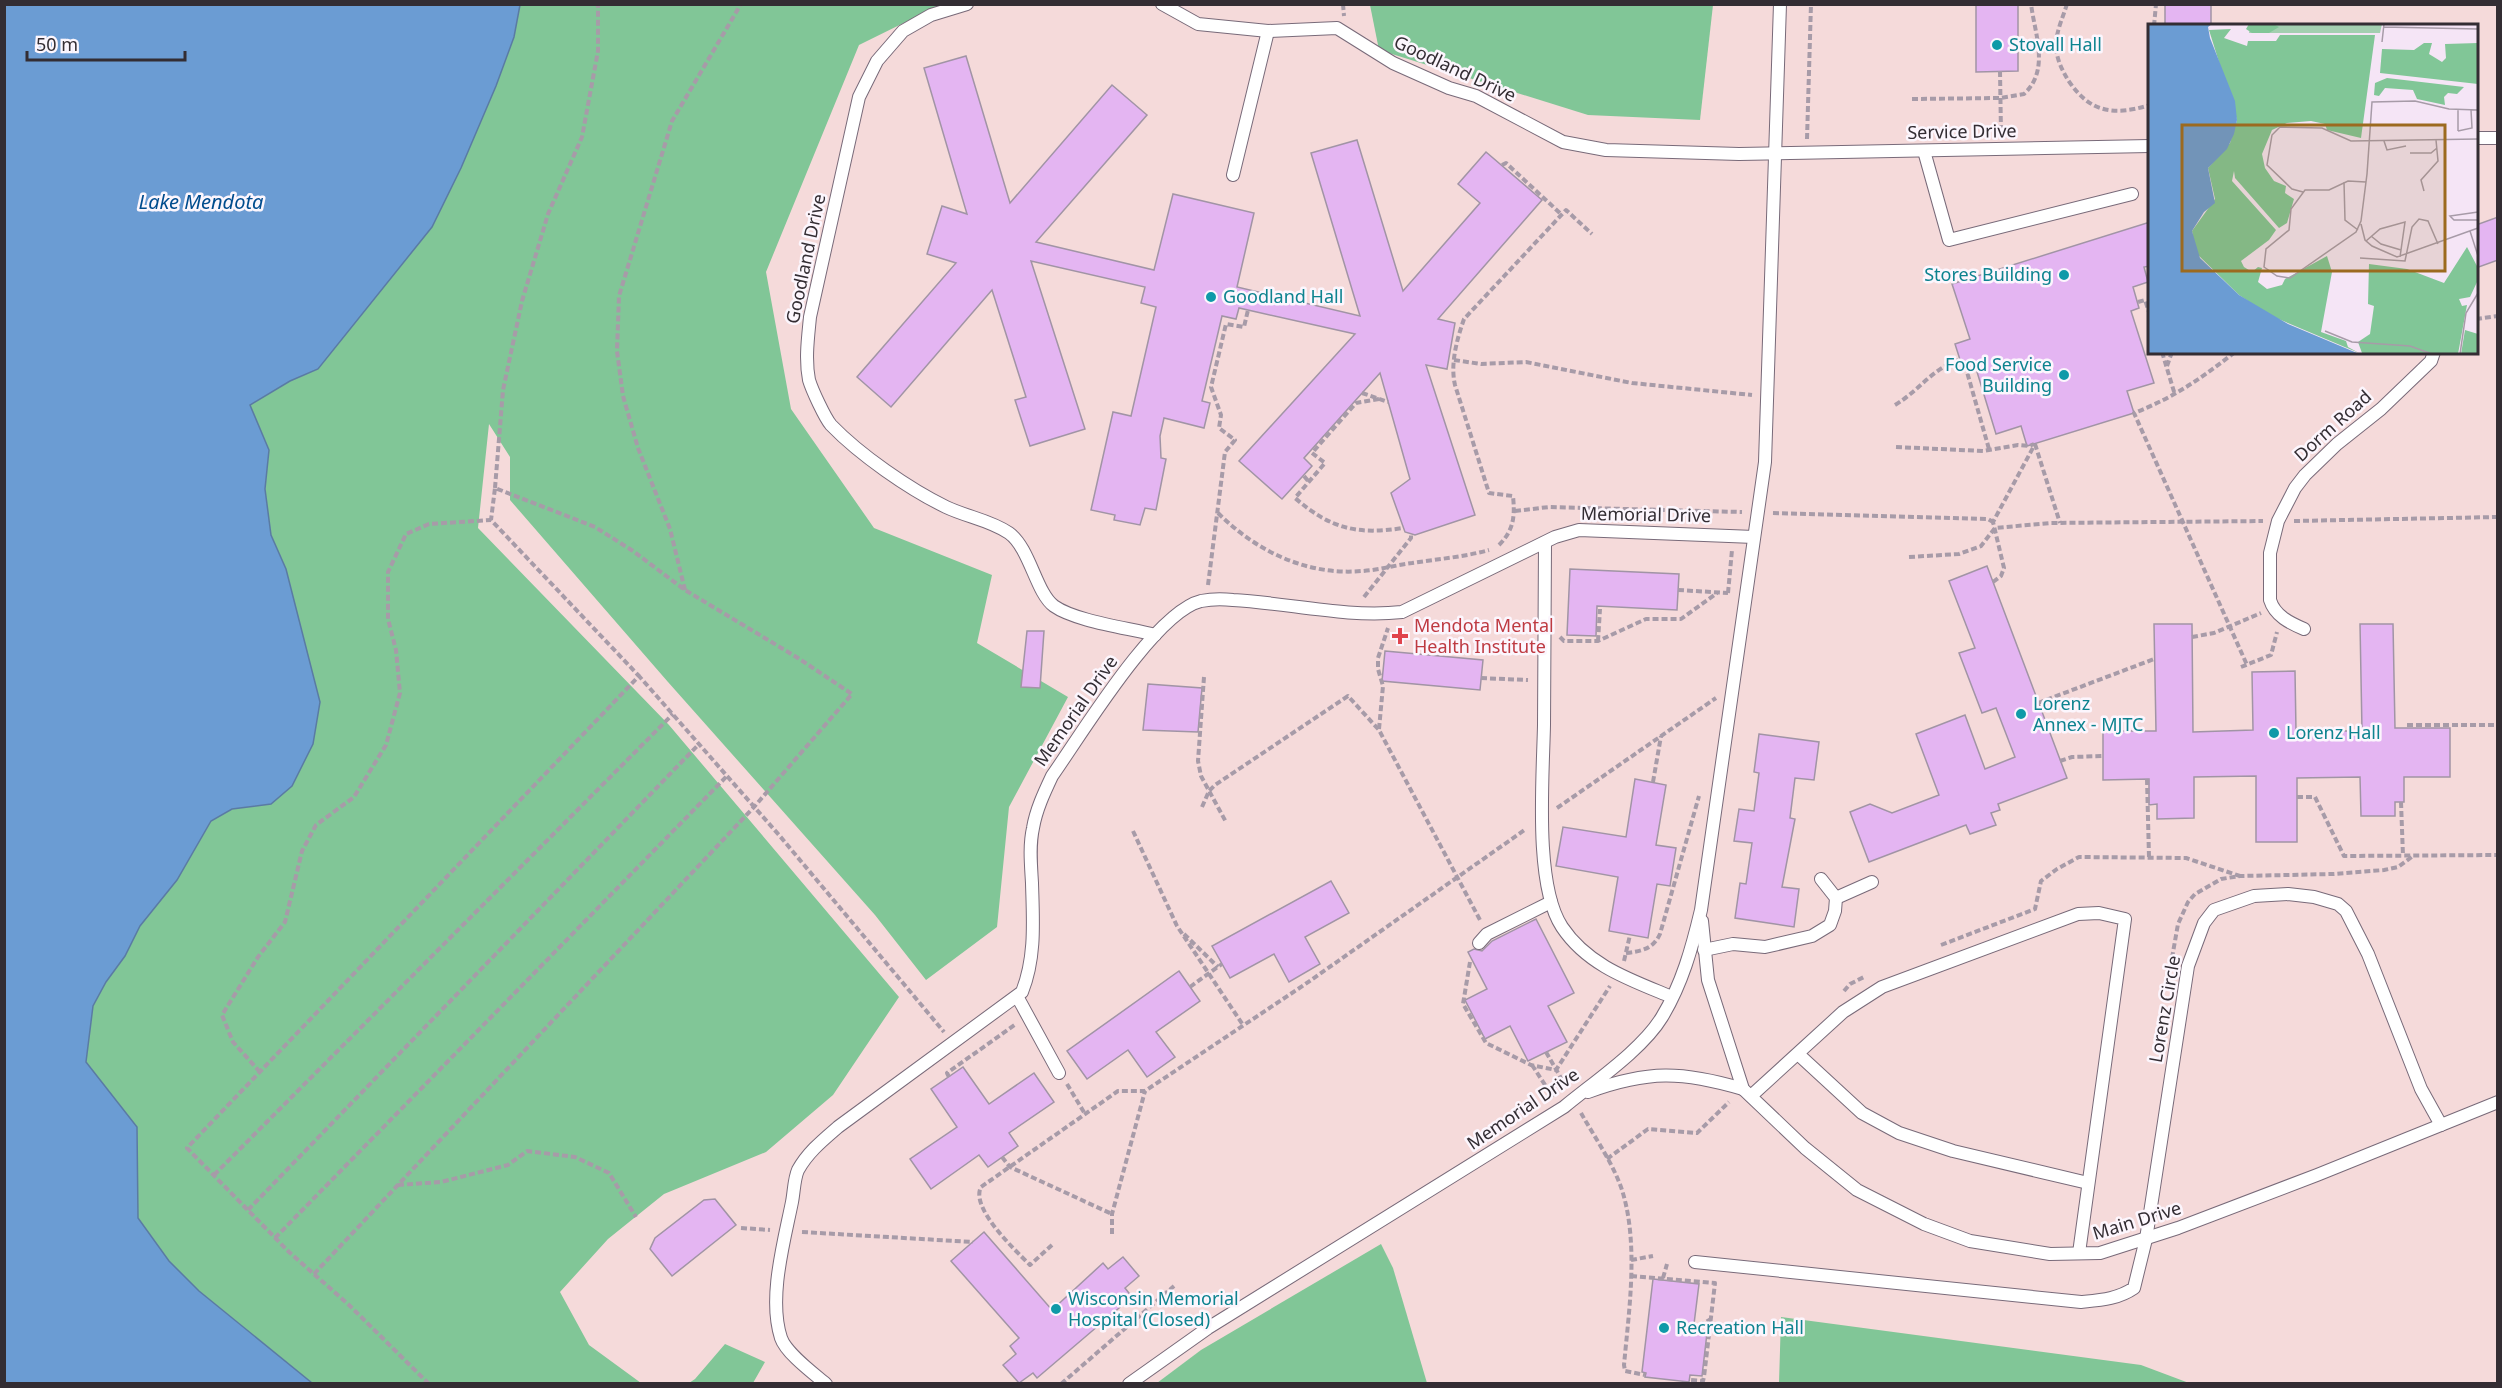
<svg xmlns="http://www.w3.org/2000/svg" width="2502" height="1388" font-family="'Noto Sans',sans-serif">
<style>
.industrial{fill:#f5dada;fill-rule:evenodd}
.forest{fill:#81c697}
.water{fill:#6b9cd3;stroke:#5a7ba3;stroke-width:1.5}
.building{fill:#e4b5f2;stroke:#a194a5;stroke-width:1.5}
.lines{fill:none;stroke-linecap:round;stroke-linejoin:round}
.lane-casing{stroke:#786a79;stroke-width:14}
.path{stroke:#a79ba8;stroke-width:4;stroke-dasharray:6 3;stroke-linecap:butt}
.lane{stroke:#fff;stroke-width:12}
.culture-dot{fill:#0f9aa8;stroke:#fcf6fd;stroke-width:2}
.health-dot{fill:#e0444e;stroke:#fcf6fd;stroke-width:2}
.labels{text-anchor:middle;stroke-width:5;stroke-linejoin:round;paint-order:stroke}
.culture-label{font-size:18px;fill:#0d838f;stroke:#fcf6fd;text-anchor:start}
.street-label{font-size:18px;fill:#332d33;stroke:#fcf6fd}
.health-label{font-size:18px;fill:#be3a42;stroke:#fcf6fd;text-anchor:start}
.water-label{font-size:20px;font-style:italic;fill:#004c8e;stroke:#fcf6fd}
.inset-road{fill:none;stroke:#a79ba8;stroke-width:1.5}
.view{fill:#9c6a1f;fill-opacity:0.15;stroke:#9c6a1f;stroke-width:3}
.inset-edge{fill:none;stroke:#332d33;stroke-width:3}
</style>
<rect width="100%" height="100%" fill="#f5e5f6"/>
<path class="industrial" d="M520 5H2497V1383H312ZM2150 26H2476V352H2150Z"/>
<g class="forest">
<polygon points="520,5 940,5 859,45 766,272 791,409 874,528 992,575 977,643 1068,697 1009,807 997,927 926,980 875,915 668,682 510,500 510,457 489,424 478,528 669,725 899,997 833,1095 766,1152 664,1194 608,1239 560,1292 589,1345 641,1383 312,1383 199,1291 169,1261 138,1218 137,1127 86,1062 93,1006 106,982 125,956 140,926 177,880 211,821 232,809 271,804 286,569 271,535 265,489 269,450 250,405 290,381 318,369 432,227 514,37"/>
<polygon points="1370,5 1713,5 1700,120 1588,115 1379,50"/>
<polygon points="1381,1244 1393,1268 1427,1383 1157,1383 1201,1350"/>
<polygon points="1781,1317 2141,1365 2189,1383 1779,1383"/>
<polygon points="725,1344 765,1362 753,1383 689,1383 695,1379"/>
</g>
<polygon class="water" points="5,4 520,5 514,37 496,86 461,168 432,227 318,369 290,381 250,405 269,450 265,489 271,535 286,569 320,702 313,744 292,786 271,804 232,809 211,821 177,880 140,926 125,956 106,982 93,1006 86,1062 137,1127 138,1218 169,1261 199,1291 312,1383 5,1383"/>
<g class="building">
<polygon points="1976,4 2018,4 2018,71 1976,72"/>
<rect x="2165" y="4" width="46" height="22"/>
<polygon points="966,56 1010,203 1112,85 1147,115 1036,242 1154,270 1173,194 1254,213 1237,287 1360,316 1311,153 1357,140 1403,291 1480,203 1458,184 1486,152 1542,200 1438,319 1455,323 1447,369 1426,365 1475,515 1415,535 1405,532 1391,493 1410,479 1380,373 1304,458 1312,466 1282,499 1239,461 1355,334 1239,308 1236,319 1222,316 1202,401 1210,403 1204,428 1164,418 1160,436 1161,458 1166,459 1156,510 1145,508 1140,525 1114,520 1115,515 1091,510 1113,412 1131,416 1156,307 1141,303 1145,287 1031,261 1085,429 1030,446 1015,400 1026,397 992,290 891,407 857,377 956,263 927,254 942,206 967,214 924,68"/>
<polygon points="2498,217 2498,260 2476,268 2476,225"/>
<polygon points="2150,222 2150,266 2144,267 2148,282 2133,287 2139,308 2131,311 2154,383 2127,391 2134,413 2027,446 2021,426 1996,434 1974,362 1962,366 1955,344 1970,339 1952,284"/>
<polygon points="1987,566 2067,778 1998,804 2000,810 1991,813 1996,825 1970,834 1966,825 1869,862 1850,812 1870,804 1892,813 1939,795 1916,734 1965,715 1985,769 2015,757 1996,708 1982,713 1959,653 1975,648 1949,581"/>
<polygon points="1570,569 1679,574 1677,610 1597,606 1596,636 1567,635"/>
<polygon points="2154,624 2192,624 2193,732 2253,730 2252,672 2295,671 2296,731 2362,731 2360,624 2393,624 2395,728 2450,728 2450,777 2404,777 2404,802 2395,802 2395,816 2361,816 2360,777 2297,778 2297,842 2256,842 2256,776 2194,777 2194,818 2157,819 2157,804 2149,805 2149,779 2103,780 2103,731 2156,731"/>
<polygon points="1027,631 1044,631 1040,688 1021,687"/>
<polygon points="1385,651 1483,660 1480,690 1382,681"/>
<polygon points="1148,684 1202,688 1198,732 1143,730"/>
<polygon points="1759,734 1819,742 1814,780 1795,778 1790,818 1795,819 1782,887 1799,889 1794,927 1735,918 1740,883 1746,884 1752,843 1734,841 1739,809 1754,811 1759,773 1754,772"/>
<polygon points="1635,779 1666,785 1656,845 1676,848 1670,886 1657,884 1648,938 1609,931 1618,877 1556,866 1563,827 1626,837"/>
<polygon points="1331,881 1349,913 1305,937 1320,964 1289,982 1274,954 1230,978 1212,946"/>
<polygon points="1536,919 1574,993 1548,1006 1567,1042 1528,1061 1510,1026 1485,1039 1465,1000 1487,989 1468,952 1474,949 1482,951 1492,941"/>
<polygon points="1179,971 1200,1001 1156,1032 1175,1057 1147,1077 1128,1050 1087,1079 1067,1051"/>
<polygon points="963,1067 989,1104 1034,1073 1054,1102 1009,1133 1018,1146 988,1167 979,1155 931,1189 910,1159 957,1127 931,1089"/>
<polygon points="715,1199 736,1225 672,1276 650,1249 655,1238 704,1200"/>
<polygon points="984,1232 1052,1310 1103,1263 1108,1269 1123,1257 1139,1276 1125,1288 1132,1297 1037,1378 1033,1373 1019,1383 1003,1365 1016,1354 1010,1346 1019,1338 951,1261"/>
<polygon points="1653,1279 1699,1284 1693,1332 1707,1333 1702,1376 1690,1375 1689,1382 1645,1377 1646,1373 1642,1372"/>
</g>
<g class="lines">
<g class="lane-casing">
<g id="lane">
<path d="M967 4 931 15 903 31 877 61 859 97 810 317C808 338 805 359 809 380 812 390 825 418 831 425 860 455 909 489 946 507 967 517 990 520 1009 533 1030 548 1036 593 1054 606 1075 621 1128 628 1155 635"/>
<polyline points="1162,4 1198,24 1268,31 1337,28 1393,63 1449,88 1476,96 1563,142 1606,150 1739,154 2150,146"/>
<polyline points="2476,138 2498,138"/>
<polyline points="1924,151 1949,240 2132,194"/>
<polyline points="1233,175 1268,31"/>
<path d="M1545 543C1545 603 1544 664 1544 725 1543 777 1534 885 1562 927 1588 966 1631 980 1672 997"/>
<path d="M2304 629C2290 623 2275 616 2270 600V553L2278 521 2295 488 2305 475 2337 444 2381 409 2431 361 2434 352"/>
<polyline points="1836,898 1872,882"/>
<polyline points="1702,921 1708,980 1743,1089 1805,1148 1857,1190 1924,1224 1970,1241 2050,1254 2100,1253 2178,1228 2317,1175 2498,1102"/>
<polyline points="1479,943 1487,934 1551,902"/>
<polyline points="1704,950 1733,944 1765,947 1812,936 1830,925 1835,911 1836,898 1821,879"/>
<polyline points="1018,998 1059,1073"/>
<polyline points="1798,1054 1862,1113 1899,1133 1953,1151 2088,1183"/>
<path d="M1588 1092C1648 1070 1682 1071 1743 1089"/>
<polyline points="1751,1096 1843,1012 1882,987 2078,914 2099,913 2125,919 2079,1253"/>
<path d="M1695 1262 2081 1302C2101 1300 2118 1299 2134 1288L2146 1239 2188 966 2204 923 2214 910 2254 896 2288 894 2314 897 2338 904 2346 911 2368 954 2421 1089 2441 1125"/>
<path d="M826 1384C813 1373 786 1353 781 1338 768 1298 784 1242 792 1202 794 1192 794 1179 798 1170 808 1152 823 1140 838 1127L1022 992C1036 957 1033 920 1032 883 1031 865 1029 846 1033 828 1036 810 1044 793 1052 776 1081 735 1155 612 1201 601 1211 599 1224 599 1233 600 1289 603 1346 618 1402 612L1555 537 1579 530 1754 537"/>
<path d="M1129 1384 1208 1328 1564 1107C1594 1082 1642 1050 1662 1017 1682 984 1692 948 1701 910L1765 462 1780 4"/>
</g>
</g>
<g class="path">
<polyline points="1343,4 1344,16"/>
<path d="M2067 4C2063 17 2056 32 2056 45 2056 58 2062 70 2068 80 2090 113 2113 116 2150 105"/>
<polyline points="2154,26 2156,4"/>
<polyline points="2150,38 2150,47"/>
<polyline points="2000,71 2001,133"/>
<path d="M1912 99 2000 98 2024 94C2050 70 2035 35 2031 4"/>
<polyline points="1807,139 1811,4"/>
<polyline points="1502,165 1506,163 1562,215"/>
<polyline points="2138,302 2145,300 2150,315"/>
<polyline points="2476,319 2498,316"/>
<polyline points="2162,352 2175,395"/>
<path d="M2235 352C2202 378 2173 398 2134 413L2247 665"/>
<polyline points="1454,360 1481,364 1526,362 1632,383 1752,395"/>
<polyline points="1965,365 1989,449"/>
<polyline points="2167,366 2172,352"/>
<polyline points="1362,393 1388,402"/>
<path d="M1379 399 1356 403 1312 453 1325 463 1295 498C1331 529 1357 535 1403 528"/>
<path d="M1895 405C1920 390 1929 371 1960 359"/>
<polyline points="2035,444 2060,523"/>
<polyline points="1896,447 1983,451 2018,445 2029,446 2034,444"/>
<polyline points="1304,476 1309,482"/>
<polyline points="495,488 503,390 522,301 548,214 582,137 598,51 598,4"/>
<polyline points="1515,511 1549,507 1742,512"/>
<path d="M1218 513C1256 551 1307 576 1362 571 1379 570 1396 565 1412 563 1438 559 1464 557 1489 550"/>
<polyline points="1773,513 1988,519 1993,522"/>
<polyline points="2294,521 2498,517"/>
<path d="M1499 545C1514 530 1515 516 1513 496L1489 493 1455 385C1450 364 1457 339 1464 319L1566 210 1592 234"/>
<polyline points="1909,557 1959,554 1981,546 1995,528 2050,523 2263,521"/>
<polyline points="1993,582 2001,576 2004,568 1993,522 2035,444"/>
<polyline points="1208,585 1225,452 1235,440 1219,428 1221,415 1211,387 1226,324 1244,327 1248,310"/>
<polyline points="685,590 670,529 638,448 623,396 617,351 619,296 672,121 741,4"/>
<polyline points="1678,590 1728,593"/>
<polyline points="1728,593 1732,550"/>
<polyline points="1364,597 1411,538 1411,534"/>
<polyline points="1560,637 1564,641 1598,641 1646,619 1681,619 1717,593"/>
<polyline points="2192,637 2214,633 2261,613"/>
<polyline points="1598,641 1600,609"/>
<polyline points="2241,667 2271,655 2277,632"/>
<polyline points="1204,677 1198,761 1201,776 1226,822"/>
<polyline points="1481,678 1528,680"/>
<polyline points="2038,703 2154,659"/>
<polyline points="2407,725 2498,725"/>
<polyline points="1379,729 1383,686 1378,669 1378,658 1388,628"/>
<polyline points="2060,761 2072,757 2103,756"/>
<polyline points="2147,779 2149,857"/>
<polyline points="1653,782 1661,736"/>
<polyline points="2297,797 2315,797 2344,856 2498,855"/>
<polyline points="2401,802 2403,856"/>
<polyline points="1202,807 1209,791 1215,785 1348,696 1379,730 1480,920"/>
<polyline points="1557,808 1716,698"/>
<polyline points="1133,831 1177,926 1243,1025"/>
<polyline points="1184,934 1218,967"/>
<polyline points="1941,945 2035,909 2041,881 2057,869 2079,857 2186,858 2240,876"/>
<path d="M1626 953C1642 951 1653 949 1660 934L1699 796"/>
<polyline points="2172,958 2178,924 2188,902 2195,894 2221,879 2240,876 2334,874 2384,870 2398,867 2413,856"/>
<polyline points="1624,961 1630,935"/>
<polyline points="1470,962 1463,1004 1486,1043 1531,1065 1556,1070 1610,986"/>
<polyline points="1190,987 1222,964"/>
<polyline points="1844,991 1850,984 1864,977"/>
<polyline points="1546,1052 1565,1085"/>
<polyline points="1532,1065 1553,1097"/>
<polyline points="260,1072 233,1042 222,1015 258,957 285,922 302,851 316,825 354,797 386,745 400,693 396,650 388,619 388,572 406,534 429,524 491,520 639,676"/>
<polyline points="949,1077 947,1073 1016,1024"/>
<polyline points="1067,1084 1085,1114"/>
<path d="M1581 1113C1595 1138 1613 1163 1622 1190 1639 1244 1629 1310 1624 1365L1625 1371 1645 1375"/>
<polyline points="1002,1157 1010,1167 1112,1214"/>
<polyline points="1607,1159 1648,1129 1697,1133 1729,1102"/>
<polyline points="214,1175 673,714"/>
<polyline points="398,1185 441,1182 508,1165 527,1151 575,1157 609,1173 636,1217"/>
<polyline points="248,1210 699,744"/>
<polyline points="741,1228 770,1230"/>
<polyline points="802,1232 973,1242"/>
<polyline points="1112,1234 1112,1214 1145,1091"/>
<polyline points="275,1238 727,776"/>
<path d="M1052 1245 1030 1265C1015 1250 970 1208 981 1187L1118 1091H1145L1304 985 1526 829"/>
<polyline points="1631,1260 1653,1256"/>
<polyline points="314,1274 754,807 852,694 798,658 685,590 633,551 595,527 495,488 491,520"/>
<polyline points="1631,1276 1715,1283 1704,1377 1703,1381 1690,1380"/>
<polyline points="1663,1278 1667,1264"/>
<polyline points="1699,1326 1711,1319"/>
<polyline points="429,1384 349,1305 289,1252 187,1148 639,676 779,835 944,1032"/>
<polyline points="1061,1384 1174,1286"/>
</g>
<use href="#lane" class="lane"/>
</g>
<g class="culture-dot">
<circle cx="1997" cy="45" r="6"/>
<circle cx="2064" cy="275" r="6"/>
<circle cx="1211" cy="297" r="6"/>
<circle cx="2064" cy="375" r="6"/>
<circle cx="2021" cy="714" r="6"/>
<circle cx="2274" cy="733" r="6"/>
<circle cx="1056" cy="1309" r="6"/>
<circle cx="1664" cy="1328" r="6"/>
</g>
<path class="health-dot" d="M1397 627h6v6h6v6h-6v6h-6v-6h-6v-6h6z"/>
<g class="labels">
<g class="culture-label">
<text x="2009" y="51">Stovall Hall</text>
<text x="2052" y="281" text-anchor="end">Stores Building</text>
<text x="1223" y="303">Goodland Hall</text>
<text x="2052" y="371" text-anchor="end">Food Service<tspan x="2052" dy="21">Building</tspan></text>
<text x="2033" y="710">Lorenz<tspan x="2033" dy="21">Annex - MJTC</tspan></text>
<text x="2286" y="739">Lorenz Hall</text>
<text x="1068" y="1305">Wisconsin Memorial<tspan x="1068" dy="21">Hospital (Closed)</tspan></text>
<text x="1676" y="1334">Recreation Hall</text>
</g>
<g class="street-label">
<text transform="translate(1455 69) rotate(25)" y="6">Goodland Drive</text>
<text transform="translate(1962 132) rotate(-1)" y="6">Service Drive</text>
<text transform="translate(806 259) rotate(-78)" y="6">Goodland Drive</text>
<text transform="translate(2333 426) rotate(-42)" y="6">Dorm Road</text>
<text transform="translate(1646 515) rotate(1)" y="6">Memorial Drive</text>
<text transform="translate(1076 711) rotate(-55)" y="6">Memorial Drive</text>
<text transform="translate(2165 1009) rotate(-80)" y="6">Lorenz Circle</text>
<text transform="translate(1523 1109) rotate(-34)" y="6">Memorial Drive</text>
<text transform="translate(2137 1221) rotate(-17)" y="6">Main Drive</text>
</g>
<g class="health-label">
<text x="1414" y="632">Mendota Mental<tspan x="1414" dy="21">Health Institute</tspan></text>
</g>
<g class="water-label">
<text x="201" y="209">Lake Mendota</text>
</g>
</g>
<g transform="translate(2148 24)">
<rect width="330" height="330" fill="#f5e5f6"/>
<path d="M103 0H234L232 9H101Z" fill="#a3cfb0"/>
<path d="M101 0H125L131 3 121 9H104L98 5ZM83 5 76 14 99 22 100 17H128L132 11H227L213 114 179 106 177 100 163 97 139 99 124 106 114 130 117 144 126 157 138 162 137 169 146 175 139 199 131 204 87 154 86 147 84 157 128 206 121 216 93 237 96 243 104 248 110 243 114 244 110 258 119 265 134 261 137 255 179 232 184 248 173 308 198 317 200 323 211 329 121 291 91 271 48 229 44 207 67 175 60 144 82 119 89 96 61 6ZM276 19H284L281 30 294 38 298 34 297 20 330 19V60L232 49 234 25 266 26ZM239 54 316 63 309 70 300 69 296 73 297 81 269 75 265 66 237 64 231 72 226 71 227 59ZM319 223 329 242 330 256 322 273 311 275 314 282 319 281 310 330 214 329 210 318 222 310 226 282 220 280 221 240 259 245 296 259ZM317 306 330 310V330H313Z" fill="#81c697"/>
<path d="M0 0H64L60 3 62 14 87 77 89 96 86 110 79 125 60 144 67 179 56 188 44 207 52 234 91 271 140 300 209 329 264 330H0Z" fill="#6b9cd3"/>
<path class="inset-road" d="M235 3 330 5M234 18 236 0M310 107 324 104 323 86M310 107V86M236 117 239 126 258 122M262 129H283L289 124M196 158 197 196 210 206M218 158 200 157 181 166H157L143 185 141 206 118 225 116 243 129 252 142 254 208 208 213 197 219 150 224 78 267 77 301 85 330 86M276 167 273 156 290 137 288 116M155 168 144 165 119 141 124 111 132 103 174 104 203 117 330 115M330 188 302 192 306 196H330M213 200 217 216 224 222 249 233 330 204M322 207 330 232M223 212 233 220 253 226M218 217 232 205 257 198 252 233M212 234 257 237 264 203 271 195 280 197 290 220M177 307 204 318 262 322 284 330M312 330 318 289 330 269"/>
<path class="view" d="M34 101H297V247H34Z"/>
<rect width="330" height="330" class="inset-edge"/>
</g>
<rect width="2502" height="1388" fill="none" stroke="#332d33" stroke-width="12"/>
<path d="M27 51v9h158v-9" fill="none" stroke="#332d33" stroke-width="3"/>
<text x="36" y="51" font-size="18" fill="#332d33" stroke="#fcf6fd" stroke-width="4.5" paint-order="stroke">50 m</text>
</svg>
